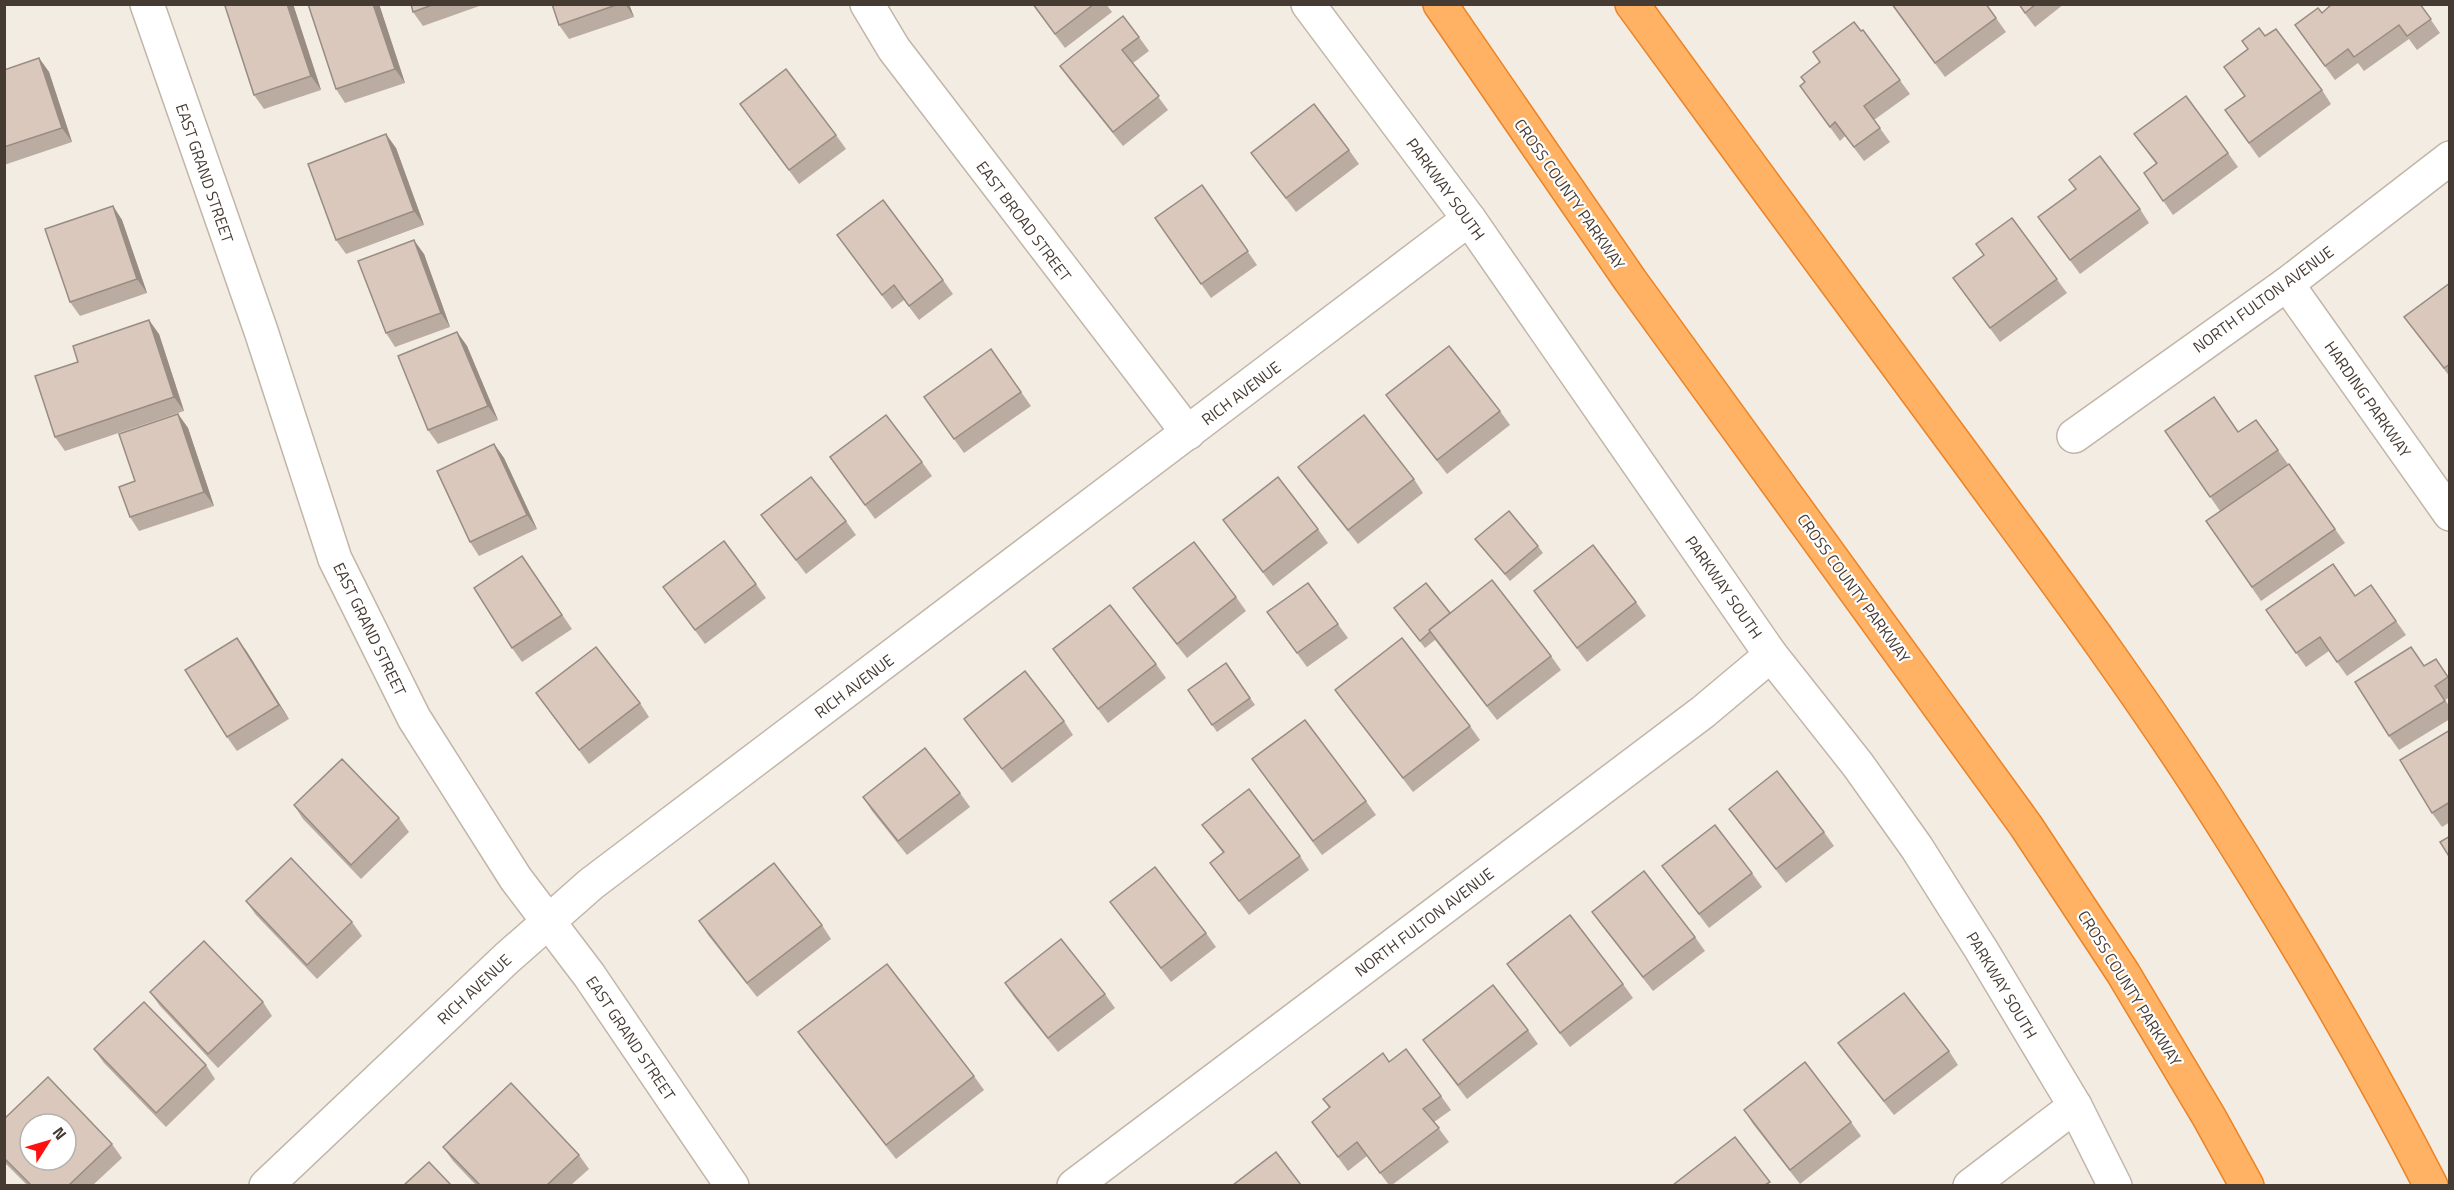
<svg xmlns="http://www.w3.org/2000/svg" width="2454" height="1190" font-family="'Titillium Web',sans-serif">
<style>
.lines{fill:none;stroke-linecap:round;stroke-linejoin:round}
.minor-casing{stroke:#c2b5a8;stroke-width:36}
.motorway-casing{stroke:#eb8326;stroke-width:36}
.minor{stroke:#fff;stroke-width:33}
.motorway{stroke:#ffb263;stroke-width:33}
.wall{fill:#bbaca1}
.shaded-wall{fill:#988c83}
.building{fill:#d9c8bb;stroke:#988c83;stroke-width:1.5;fill-rule:evenodd}
.labels{text-anchor:middle;stroke-width:4.5;stroke-linejoin:round;paint-order:stroke}
.street-label{font-size:16px;fill:#463b33;stroke:#fff}
</style>
<rect width="100%" height="100%" fill="#f3ece3"/>
<g class="lines">
<g class="minor-casing">
<g id="minor">
<polyline points="147,4 261,331 335,559 414,718 516,879 589,975 732,1186"/>
<polyline points="867,4 894,49 1188,433"/>
<polyline points="1308,4 1469,219 1771,655 1858,765 1917,848 1982,951 2075,1106 2115,1186"/>
<polyline points="2287,284 2450,514"/>
<polyline points="2074,436 2287,284 2450,158"/>
<polyline points="266,1186 507,958 591,884 1469,219"/>
<polyline points="1074,1186 1703,712 1771,655"/>
<polyline points="1970,1186 2075,1106"/>
</g>
</g>
<g class="motorway-casing">
<g id="motorway">
<polyline points="1440,4 1630,280 2026,826 2123,973 2209,1117 2247,1186"/>
<path d="M1632 4C1743 157 1856 309 1968 461 2050 573 2133 684 2208 801 2288 926 2363 1053 2431 1186"/>
</g>
</g>
<use href="#minor" class="minor"/>
<use href="#motorway" class="motorway"/>
</g>
<g class="wall">
<polygon points="293,4 321,90 264,109 254,95"/>
<polygon points="308,4 379,4 405,83 345,103 336,89"/>
<polygon points="411,4 485,4 423,26 413,12"/>
<polygon points="552,4 629,4 634,17 569,39 559,25"/>
<polygon points="1032,4 1106,4 1112,12 1065,48"/>
<polygon points="1891,4 1986,4 2006,32 1945,77"/>
<polygon points="2018,4 2064,4 2035,27"/>
<polygon points="2420,4 2440,33 2417,50 2409,39 2364,71 2358,63 2335,80 2295,25 2322,13"/>
<polygon points="1863,30 1910,94 1874,120 1890,142 1864,161 1845,136 1840,141 1800,86"/>
<polygon points="2265,36 2322,90 2331,104 2259,158 2225,110 2245,96"/>
<polygon points="1139,37 1149,51 1133,63 1168,110 1123,146 1070,80 1060,66"/>
<polygon points="39,58 49,72 72,142 4,165 4,70"/>
<polygon points="750,118 836,135 846,149 799,184"/>
<polygon points="2134,134 2228,153 2238,167 2173,215 2144,173 2156,164"/>
<polygon points="396,148 424,225 346,254 336,240"/>
<polygon points="1349,150 1359,164 1296,212 1251,153"/>
<polygon points="1202,185 1257,265 1211,298 1155,218"/>
<polygon points="2076,189 2140,209 2149,223 2080,274 2038,217"/>
<polygon points="113,206 122,220 147,293 80,316 70,302"/>
<polygon points="2012,218 2067,293 2000,342 1963,292 1984,255"/>
<polygon points="847,249 943,280 953,294 919,320 904,300 892,309"/>
<polygon points="424,254 450,327 395,347 386,333"/>
<polygon points="2450,283 2450,377 2404,317"/>
<polygon points="457,332 467,346 498,420 438,444 428,430"/>
<polygon points="159,334 184,411 65,451 55,437 78,362"/>
<polygon points="991,349 1031,406 964,453 924,397"/>
<polygon points="1386,395 1500,411 1510,425 1447,474 1396,409"/>
<polygon points="178,414 188,428 214,506 139,531 130,517 135,481"/>
<polygon points="2256,420 2288,464 2220,511 2165,431 2238,432"/>
<polygon points="494,444 504,458 537,529 479,556 470,542"/>
<polygon points="830,457 922,462 932,476 875,519"/>
<polygon points="2289,464 2345,543 2261,601 2206,521"/>
<polygon points="1298,467 1414,479 1423,493 1358,544 1308,481"/>
<polygon points="761,515 846,521 856,535 806,574"/>
<polygon points="1223,520 1318,529 1328,543 1273,586"/>
<polygon points="1475,539 1538,546 1543,553 1510,581"/>
<polygon points="522,556 572,629 522,662 512,648"/>
<polygon points="1308,583 1348,638 1307,667 1267,612"/>
<polygon points="756,584 766,598 705,644 663,587"/>
<polygon points="2371,585 2406,635 2347,676 2329,651 2306,667 2266,610 2355,596"/>
<polygon points="1133,588 1236,597 1246,611 1187,658 1143,602"/>
<polygon points="1534,591 1636,602 1646,616 1587,662"/>
<polygon points="1394,608 1450,613 1551,656 1561,670 1497,720 1435,640 1425,648"/>
<polygon points="237,638 247,652 289,719 237,751 227,737"/>
<polygon points="1053,649 1156,664 1166,678 1108,723"/>
<polygon points="1226,663 1255,705 1217,732 1188,690"/>
<polygon points="2424,666 2450,678 2450,697 2445,700 2450,707 2450,719 2399,750 2389,736"/>
<polygon points="1335,690 1470,726 1480,740 1413,792"/>
<polygon points="536,693 640,703 649,717 589,764"/>
<polygon points="964,719 1064,721 1073,735 1012,783"/>
<polygon points="2450,730 2450,822 2442,827 2432,813"/>
<polygon points="1252,759 1366,801 1376,815 1322,855"/>
<polygon points="960,793 970,807 907,855 872,811 863,797"/>
<polygon points="294,805 399,818 409,832 361,879 303,819"/>
<polygon points="1729,809 1824,832 1834,846 1786,883 1739,823"/>
<polygon points="1202,825 1300,856 1309,870 1249,915 1210,863 1223,853"/>
<polygon points="1662,866 1752,873 1762,887 1709,928"/>
<polygon points="246,901 352,922 362,936 317,979 256,915"/>
<polygon points="1110,902 1206,933 1216,947 1171,982"/>
<polygon points="1592,912 1695,937 1705,951 1653,991 1602,926"/>
<polygon points="699,921 822,925 831,939 757,997 708,935"/>
<polygon points="1507,964 1623,984 1633,998 1570,1047"/>
<polygon points="1005,983 1105,994 1115,1008 1058,1052 1014,997"/>
<polygon points="150,992 263,1002 272,1016 218,1068 160,1006"/>
<polygon points="1528,1030 1538,1044 1467,1099 1423,1040"/>
<polygon points="798,1032 974,1076 984,1090 896,1159 808,1046"/>
<polygon points="1838,1043 1949,1051 1958,1065 1894,1115 1848,1057"/>
<polygon points="94,1049 206,1065 215,1079 166,1127 104,1063"/>
<polygon points="1389,1062 1441,1096 1451,1110 1434,1122 1449,1142 1392,1185 1389,1185 1367,1156 1348,1171 1312,1122 1329,1108 1323,1099"/>
<polygon points="1744,1110 1851,1122 1861,1136 1800,1184 1753,1124"/>
<polygon points="4,1119 112,1144 122,1158 93,1185 27,1185 4,1162"/>
<polygon points="443,1147 579,1155 589,1169 571,1185 476,1185 453,1161"/>
</g>
<g class="shaded-wall">
<polygon points="287,4 293,4 321,90 311,76"/>
<polygon points="373,4 379,4 405,83 395,69"/>
<polygon points="625,4 629,4 634,17"/>
<polygon points="39,58 49,72 72,142 62,128"/>
<polygon points="386,134 396,148 424,225 414,211"/>
<polygon points="113,206 122,220 147,293 137,279"/>
<polygon points="414,240 424,254 450,327 441,313"/>
<polygon points="149,320 159,334 184,411 174,397"/>
<polygon points="457,332 467,346 498,420 488,406"/>
<polygon points="178,414 188,428 214,506 204,492"/>
<polygon points="494,444 504,458 537,529 527,515"/>
<polygon points="237,638 247,652 289,719 279,705"/>
</g>
<g class="building">
<polygon points="229,4 287,4 311,76 254,95 225,6"/>
<polygon points="308,4 373,4 395,69 336,89"/>
<polygon points="411,4 435,4 413,12"/>
<polygon points="552,4 619,4 559,25"/>
<polygon points="1033,4 1094,4 1055,34"/>
<polygon points="1892,4 1986,4 1996,18 1935,63"/>
<polygon points="2019,4 2036,4 2025,13"/>
<polygon points="2332,4 2420,4 2431,19 2407,36 2399,25 2354,57 2348,49 2325,66 2295,25 2318,8 2322,13"/>
<polygon points="1123,16 1139,37 1122,50 1159,96 1113,132 1060,66"/>
<polygon points="1854,22 1861,31 1863,30 1900,80 1864,106 1880,128 1854,147 1835,122 1830,127 1800,86 1805,82 1801,77 1820,62 1813,52"/>
<polygon points="2259,28 2265,36 2276,29 2322,90 2249,143 2225,110 2245,96 2224,67 2248,49 2242,41"/>
<polygon points="39,58 62,128 4,147 4,70"/>
<polygon points="786,69 836,135 789,170 740,104"/>
<polygon points="2186,96 2228,153 2163,201 2144,173 2157,163 2134,134"/>
<polygon points="1314,104 1349,150 1286,198 1251,153"/>
<polygon points="386,134 414,211 336,240 308,164"/>
<polygon points="2100,156 2140,209 2070,260 2038,217 2076,189 2069,180"/>
<polygon points="1202,185 1248,251 1201,284 1155,218"/>
<polygon points="883,200 943,280 909,306 894,285 882,295 837,235"/>
<polygon points="113,206 137,279 70,302 45,229"/>
<polygon points="2012,218 2057,279 1990,328 1953,278 1984,255 1976,244"/>
<polygon points="414,240 441,313 386,333 358,261"/>
<polygon points="2450,283 2450,364 2444,368 2404,317"/>
<polygon points="149,320 174,397 55,437 35,376 78,362 73,346"/>
<polygon points="457,332 488,406 428,430 398,356"/>
<polygon points="1449,346 1500,411 1437,460 1386,395"/>
<polygon points="991,349 1021,392 954,439 924,397"/>
<polygon points="2214,397 2238,432 2256,420 2278,450 2210,497 2165,431"/>
<polygon points="178,414 204,492 130,517 119,487 135,481 119,434"/>
<polygon points="886,415 922,462 865,505 830,457"/>
<polygon points="1364,415 1414,479 1348,530 1298,467"/>
<polygon points="494,444 527,515 470,542 437,471"/>
<polygon points="2289,464 2335,529 2252,587 2206,521"/>
<polygon points="811,477 846,521 796,560 761,515"/>
<polygon points="1278,477 1318,529 1263,572 1223,520"/>
<polygon points="1509,511 1538,546 1505,574 1475,539"/>
<polygon points="724,541 756,584 695,630 663,587"/>
<polygon points="1194,542 1236,597 1177,644 1133,588"/>
<polygon points="1593,545 1636,602 1577,648 1534,591"/>
<polygon points="522,556 562,615 512,648 474,588"/>
<polygon points="2333,564 2355,596 2371,585 2396,621 2337,662 2320,637 2296,653 2266,610"/>
<polygon points="1492,580 1551,656 1487,706 1429,630"/>
<polygon points="1308,583 1338,624 1297,653 1267,612"/>
<polygon points="1426,583 1450,613 1429,630 1430,632 1420,641 1394,608"/>
<polygon points="1110,605 1156,664 1098,709 1053,649"/>
<polygon points="237,638 279,705 227,737 185,670"/>
<polygon points="1402,638 1470,726 1403,778 1335,690"/>
<polygon points="596,647 640,703 579,750 536,693"/>
<polygon points="2411,647 2424,666 2436,659 2448,677 2435,686 2445,701 2389,736 2355,682"/>
<polygon points="1226,663 1250,698 1212,725 1188,690"/>
<polygon points="1025,671 1064,721 1002,769 964,719"/>
<polygon points="1305,720 1366,801 1313,841 1252,759"/>
<polygon points="2450,730 2450,802 2432,813 2400,760"/>
<polygon points="925,748 960,793 898,841 863,797"/>
<polygon points="342,759 399,818 351,865 294,805"/>
<polygon points="1777,771 1824,832 1776,869 1729,809"/>
<polygon points="1249,789 1300,856 1239,901 1210,863 1224,852 1202,825"/>
<polygon points="1715,825 1752,873 1699,914 1662,866"/>
<polygon points="2450,836 2450,858 2440,842"/>
<polygon points="291,858 352,922 307,965 246,901"/>
<polygon points="774,863 822,925 747,983 699,921"/>
<polygon points="1155,867 1206,933 1161,968 1110,902"/>
<polygon points="1644,871 1695,937 1643,977 1592,912"/>
<polygon points="1570,915 1623,984 1560,1033 1507,964"/>
<polygon points="1061,939 1105,994 1048,1038 1005,983"/>
<polygon points="204,941 263,1002 208,1054 150,992"/>
<polygon points="887,964 974,1076 886,1145 798,1032"/>
<polygon points="1493,985 1528,1030 1458,1085 1423,1040"/>
<polygon points="1904,993 1949,1051 1884,1101 1838,1043"/>
<polygon points="144,1002 206,1065 156,1113 94,1049"/>
<polygon points="1406,1049 1441,1096 1423,1109 1439,1128 1380,1173 1357,1142 1338,1157 1312,1122 1330,1107 1323,1099 1383,1053 1389,1062"/>
<polygon points="1805,1062 1851,1122 1790,1170 1744,1110"/>
<path d="M48 1077 112 1144 69 1185H31L4 1158V1119ZM30 1124H66V1160H30Z"/>
<polygon points="511,1083 579,1155 547,1185 480,1185 443,1147"/>
<polygon points="1735,1137 1770,1182 1765,1185 1673,1185"/>
<polygon points="1276,1152 1301,1185 1233,1185"/>
<polygon points="429,1162 451,1185 404,1185"/>
</g>
<g class="labels">
<g class="street-label">
<text transform="translate(205 173) rotate(71)" y="6">EAST GRAND STREET</text>
<text transform="translate(1446 189) rotate(54)" y="6">PARKWAY SOUTH</text>
<text transform="translate(1570 194) rotate(55)" y="6">CROSS COUNTY PARKWAY</text>
<text transform="translate(1024 221) rotate(53)" y="6">EAST BROAD STREET</text>
<text transform="translate(2263 299) rotate(-36)" y="6">NORTH FULTON AVENUE</text>
<text transform="translate(1241 393) rotate(-37)" y="6">RICH AVENUE</text>
<text transform="translate(2368 399) rotate(55)" y="6">HARDING PARKWAY</text>
<text transform="translate(1724 587) rotate(55)" y="6">PARKWAY SOUTH</text>
<text transform="translate(1854 588) rotate(54)" y="6">CROSS COUNTY PARKWAY</text>
<text transform="translate(370 629) rotate(64)" y="6">EAST GRAND STREET</text>
<text transform="translate(854 686) rotate(-37)" y="6">RICH AVENUE</text>
<text transform="translate(1424 922) rotate(-37)" y="6">NORTH FULTON AVENUE</text>
<text transform="translate(2002 985) rotate(59)" y="6">PARKWAY SOUTH</text>
<text transform="translate(2130 988) rotate(58)" y="6">CROSS COUNTY PARKWAY</text>
<text transform="translate(474 989) rotate(-43)" y="6">RICH AVENUE</text>
<text transform="translate(631 1038) rotate(56)" y="6">EAST GRAND STREET</text>
</g>
</g>
<rect width="2454" height="1190" fill="none" stroke="#463b33" stroke-width="12"/>
<g transform="translate(48 1142) rotate(53)"><circle r="28" fill="#ffffff" stroke="#b5b1ad" stroke-width="1.5"/>
<path d="M0-4.5L10 22L0 15L-10 22Z" fill="#ff0f10"/>
<text y="-9" font-size="16" font-weight="bold" text-anchor="middle" fill="#463b33">N</text>
</g>
</svg>
